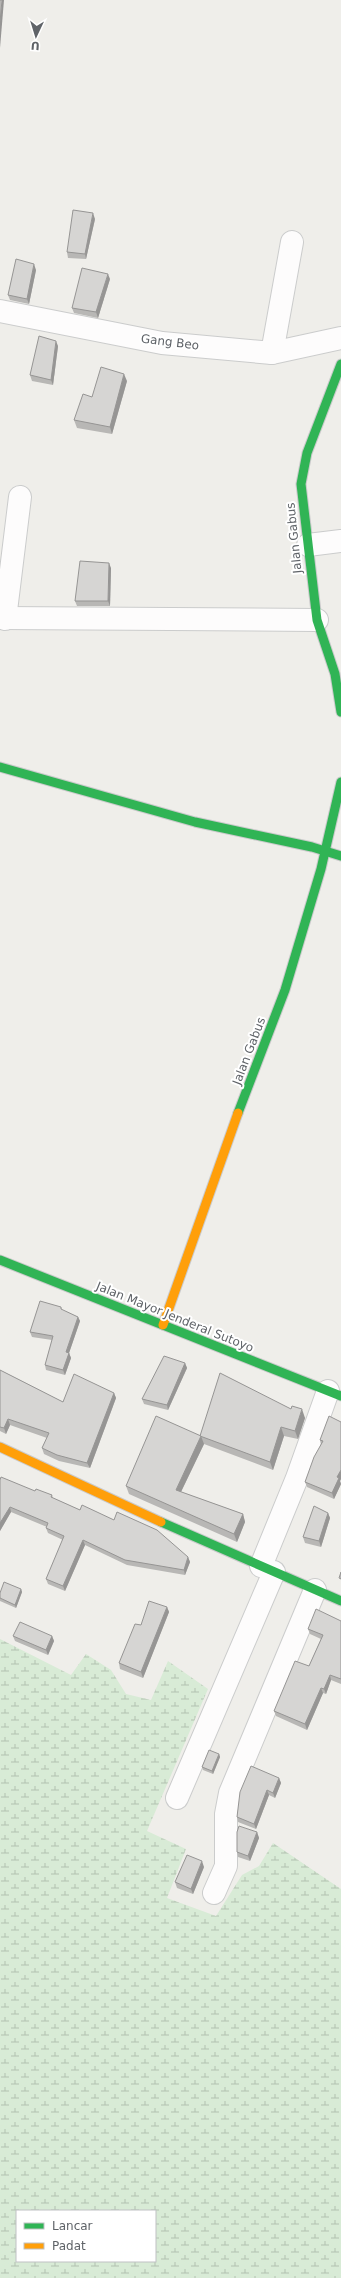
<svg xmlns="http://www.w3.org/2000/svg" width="341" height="2278" font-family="'DejaVu Sans',sans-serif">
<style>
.wetland{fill:url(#wetland-marsh);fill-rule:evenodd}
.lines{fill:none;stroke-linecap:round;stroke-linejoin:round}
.street-casing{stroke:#cbcccc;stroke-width:24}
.fast-casing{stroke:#cacacb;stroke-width:11}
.slow-casing{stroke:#cacacb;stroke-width:11}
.street{stroke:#fdfcfc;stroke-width:22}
.fast{stroke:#30b455;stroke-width:9}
.slow{stroke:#ff9f0a;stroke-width:9}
.wall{fill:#b8b7b5}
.shaded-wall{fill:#969594}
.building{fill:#d6d5d3;stroke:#969594}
.labels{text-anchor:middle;stroke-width:4;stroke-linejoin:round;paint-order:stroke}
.street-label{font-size:12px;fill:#5f6368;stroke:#fff}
</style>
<defs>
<pattern id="wetland-marsh" width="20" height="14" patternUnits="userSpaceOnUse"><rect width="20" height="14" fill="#d8ebd6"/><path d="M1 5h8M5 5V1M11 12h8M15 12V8" fill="none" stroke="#b2c2b1"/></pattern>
</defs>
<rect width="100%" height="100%" fill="#efeeea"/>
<path class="wetland" d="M0 1639 71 1675 86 1654 111 1670 126 1694 151 1700 168 1661 208 1689 147 1831 186 1849 167 1898 216 1916 242 1875 259 1866 273 1843 341 1889V2278H0ZM17 2211H155V2261H17Z"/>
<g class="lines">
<g class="street-casing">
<g id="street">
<polyline points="0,311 162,343 272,353 341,338"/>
<polyline points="272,353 292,242"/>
<polyline points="308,545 341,541"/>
<polyline points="0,618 317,620"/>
<polyline points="5,619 20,497"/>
<polyline points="261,1566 297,1478 328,1391"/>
<polyline points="177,1798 274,1572"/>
<polyline points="214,1893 226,1866 226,1814 230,1793 315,1590"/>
</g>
</g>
<g class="fast-casing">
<g id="fast">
<polyline points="341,364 307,453 301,484 317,620 335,674 341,712"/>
<polyline points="0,767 195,822 312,847 341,856"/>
<polyline points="238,1113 285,990 321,869 341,782"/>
<polyline points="0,1260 341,1396"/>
<polyline points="161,1522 341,1601"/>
</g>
</g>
<g class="slow-casing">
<g id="slow">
<polyline points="163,1325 238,1113"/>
<polyline points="0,1447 161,1522"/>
</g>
</g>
<use href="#street" class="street"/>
<use href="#fast" class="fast"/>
<use href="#slow" class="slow"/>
</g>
<g class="wall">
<polygon points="95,219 86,259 68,258 67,252"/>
<polygon points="36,270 29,304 10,300 8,295"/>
<polygon points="110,279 98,318 74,313 72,308"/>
<polygon points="58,346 53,385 32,381 30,375"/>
<polygon points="127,381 112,434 77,428 74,420 92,397"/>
<polygon points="111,568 110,606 77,606 75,601"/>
<polygon points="61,1307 62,1310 78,1317 80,1321 69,1353 71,1358 65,1375 46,1370 45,1365 52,1340 32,1337 30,1332"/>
<polygon points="185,1363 187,1368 168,1410 144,1404 142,1399"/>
<polygon points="0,1370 63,1402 114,1393 116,1398 90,1468 59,1461 44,1454 42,1448 47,1438 10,1425 6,1434 0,1431"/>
<polygon points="291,1409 305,1418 298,1439 284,1436 273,1470 204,1444 181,1492 243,1514 245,1522 237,1542 129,1494 126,1486 201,1436 200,1436"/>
<polygon points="341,1422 341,1479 340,1481 341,1484 334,1499 307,1487 305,1482 321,1445 320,1440"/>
<polygon points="0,1480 35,1491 52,1495 53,1498 80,1510 188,1557 190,1562 185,1575 127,1565 85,1545 65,1591 48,1584 46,1579 63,1540 48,1533 46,1528 47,1527 11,1512 0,1531"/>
<polygon points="328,1513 330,1518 321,1547 305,1543 303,1537"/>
<polygon points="21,1589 22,1592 16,1608 0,1601 0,1593"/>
<polygon points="167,1607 169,1612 143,1678 120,1669 119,1663 141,1625"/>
<polygon points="341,1621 341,1684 331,1680 326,1694 323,1693 307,1730 276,1716 274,1711 309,1666 321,1639 310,1634 308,1629"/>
<polygon points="13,1636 52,1636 54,1641 48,1655 15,1641"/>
<polygon points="219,1754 220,1757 213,1774 203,1770 202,1767"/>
<polygon points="279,1778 281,1783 275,1798 269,1795 256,1829 238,1822 237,1817"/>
<polygon points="257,1832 259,1838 250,1861 238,1857 237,1852"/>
<polygon points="204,1867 193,1894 177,1888 175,1882"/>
</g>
<g class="shaded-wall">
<polygon points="2,0 4,0 0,48 0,22"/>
<polygon points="93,213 95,219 86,259 85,254"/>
<polygon points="34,264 36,270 29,304 27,299"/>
<polygon points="108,274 110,279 98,318 96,312"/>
<polygon points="56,341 58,346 53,385 51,380"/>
<polygon points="124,374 127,381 112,434 110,427"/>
<polygon points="109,563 111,568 110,606 108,601"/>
<polygon points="78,1317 80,1321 69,1353 71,1358 65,1375 63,1370 66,1352"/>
<polygon points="185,1363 187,1368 168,1410 167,1405"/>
<polygon points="114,1393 116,1398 90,1468 87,1463"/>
<polygon points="302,1409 305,1418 298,1439 295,1431"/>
<polygon points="8,1419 10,1425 6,1434 4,1428"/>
<polygon points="281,1427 284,1436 273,1470 270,1462"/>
<polygon points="201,1436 204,1444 178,1498 176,1490"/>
<polygon points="341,1470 341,1479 340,1481 341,1484 334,1499 332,1493 337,1477"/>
<polygon points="10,1507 11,1512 0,1531 0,1523"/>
<polygon points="328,1513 330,1518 321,1547 319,1541"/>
<polygon points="243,1514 245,1522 237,1542 234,1534"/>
<polygon points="83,1540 85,1545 65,1591 63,1586"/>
<polygon points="188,1557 190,1562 185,1575 184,1570"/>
<polygon points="21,1589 22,1592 16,1608 15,1605"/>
<polygon points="167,1607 169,1612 143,1678 141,1672"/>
<polygon points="52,1636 54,1641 48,1655 46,1650"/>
<polygon points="330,1675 331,1680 326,1694 324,1689"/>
<polygon points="321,1688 323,1693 307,1730 305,1724"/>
<polygon points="219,1754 220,1757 213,1774 212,1771"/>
<polygon points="279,1778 281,1783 275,1798 273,1793"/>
<polygon points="267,1790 269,1795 256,1829 254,1824"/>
<polygon points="257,1832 259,1838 250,1861 248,1856"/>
<polygon points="202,1861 204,1867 193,1894 191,1889"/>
</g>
<g class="building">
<polygon points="0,0 2,0 0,22"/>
<polygon points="73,210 93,213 85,254 67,252"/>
<polygon points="16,259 34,264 27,299 8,295"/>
<polygon points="82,268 108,274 96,312 72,308"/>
<polygon points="39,336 56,341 51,380 30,375"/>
<polygon points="101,367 124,374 110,427 74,420 83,394 92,397"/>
<polygon points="80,561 109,563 108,601 75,601"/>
<polygon points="40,1301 61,1307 61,1309 78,1317 66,1352 69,1353 63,1370 45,1365 53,1336 30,1332"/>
<polygon points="164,1356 185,1363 167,1405 142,1399"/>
<polygon points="0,1370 63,1402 74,1374 114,1393 87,1463 57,1455 42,1448 49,1433 8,1419 4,1428 0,1427"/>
<polygon points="220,1373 291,1409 292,1406 302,1409 295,1431 281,1427 270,1462 200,1436"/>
<polygon points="156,1416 201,1436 176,1490 243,1514 234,1534 126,1486"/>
<polygon points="329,1416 341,1422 341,1470 337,1477 339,1478 332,1493 305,1482 314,1457 323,1441 320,1440"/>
<polygon points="1,1477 35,1491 36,1489 52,1495 51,1497 80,1510 82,1505 114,1520 117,1512 157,1530 188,1557 184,1570 125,1560 83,1540 63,1586 46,1579 64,1536 46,1528 48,1523 10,1507 0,1523 0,1480"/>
<polygon points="314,1506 328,1513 319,1541 303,1537"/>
<polygon points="341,1572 341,1579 339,1578"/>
<polygon points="4,1582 21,1589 15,1605 0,1598 0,1593"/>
<polygon points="149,1601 167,1607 141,1672 119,1663 135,1624 141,1625"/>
<polygon points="316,1609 341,1621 341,1679 330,1675 324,1689 321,1688 305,1724 274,1711 295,1661 309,1666 323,1635 308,1629"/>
<polygon points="20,1622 52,1636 46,1650 13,1636"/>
<polygon points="209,1750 219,1754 212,1771 202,1767"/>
<polygon points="251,1766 279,1778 273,1793 267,1790 254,1824 237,1817 240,1792"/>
<polygon points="239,1826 257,1832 248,1856 237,1852 237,1832"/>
<polygon points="187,1855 202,1861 191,1889 175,1882"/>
</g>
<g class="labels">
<g class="street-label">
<text transform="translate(170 342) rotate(7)" y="4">Gang Beo</text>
<text transform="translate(294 538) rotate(-96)" y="4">Jalan Gabus</text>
<text transform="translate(249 1051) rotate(-69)" y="4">Jalan Gabus</text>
<text transform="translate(175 1317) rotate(22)" y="4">Jalan Mayor Jenderal Sutoyo</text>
</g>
</g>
<rect x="16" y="2210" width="140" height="52" fill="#ffffff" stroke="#bfc1c3"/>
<rect x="24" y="2223" width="20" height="6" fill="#30b455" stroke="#bfc1c3"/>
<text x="52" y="2230" font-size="12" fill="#5f6368">Lancar</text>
<rect x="24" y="2243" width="20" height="6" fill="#ff9f0a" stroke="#bfc1c3"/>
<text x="52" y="2250" font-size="12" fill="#5f6368">Padat</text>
<g transform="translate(36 36) rotate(184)" stroke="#ffffff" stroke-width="3" paint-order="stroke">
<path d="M0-3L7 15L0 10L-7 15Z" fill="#5f6368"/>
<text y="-6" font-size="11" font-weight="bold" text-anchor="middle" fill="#5f6368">U</text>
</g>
</svg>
